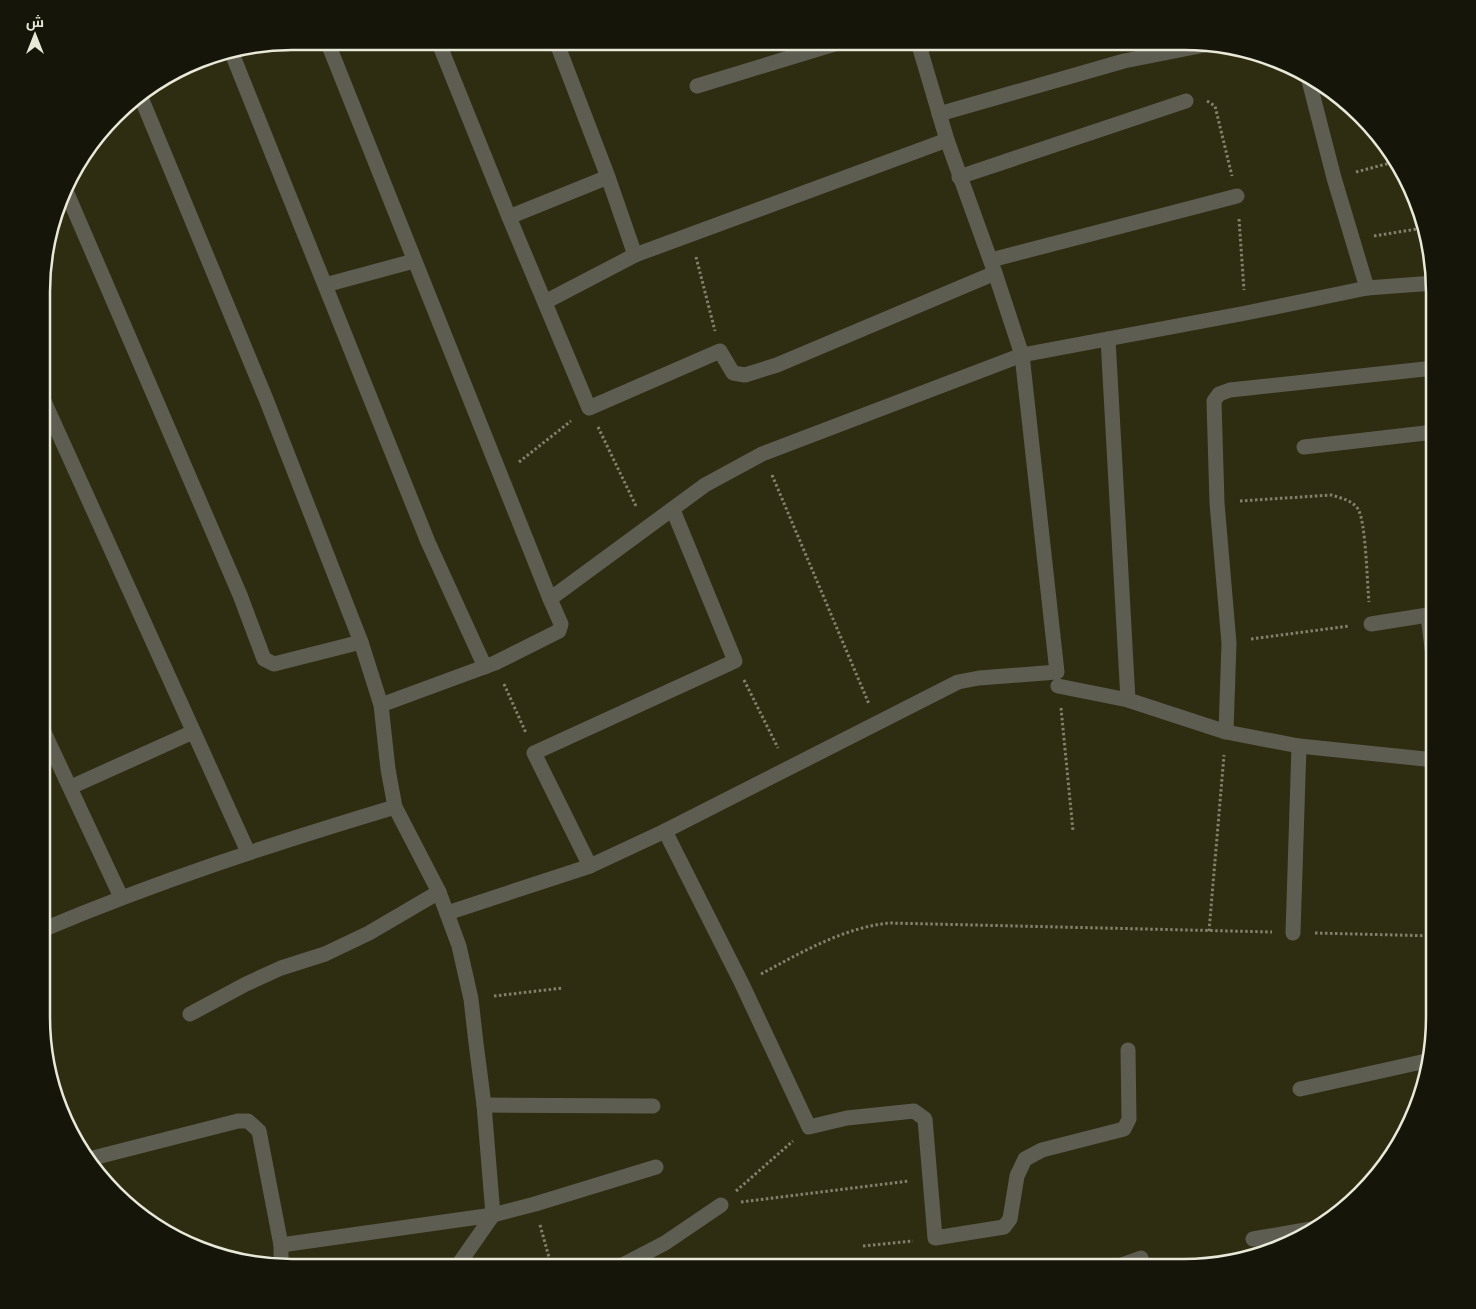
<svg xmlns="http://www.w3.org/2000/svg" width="1476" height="1309" font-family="Mulish,Cairo,sans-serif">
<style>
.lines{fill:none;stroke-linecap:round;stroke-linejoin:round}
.path{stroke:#82816b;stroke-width:3;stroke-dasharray:2.5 2.5;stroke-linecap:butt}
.street{stroke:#5e5d51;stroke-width:15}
.rim{fill:none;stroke:#e9e9d9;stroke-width:2.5}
</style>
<rect width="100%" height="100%" fill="#2e2d12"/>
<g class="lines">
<g class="path">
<polyline points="1207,101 1215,106 1232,176"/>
<polyline points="1356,172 1394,162"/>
<polyline points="1239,219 1244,290"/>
<polyline points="1374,236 1423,228"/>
<polyline points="696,257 715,331"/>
<polyline points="598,427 637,508"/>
<polyline points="519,462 571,421"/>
<polyline points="772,475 869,704"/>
<path d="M1240 501 1331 495C1341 498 1352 500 1358 509 1366 522 1367 583 1369 602"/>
<polyline points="1251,639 1349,626"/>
<polyline points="744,680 778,748"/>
<polyline points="504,684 526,733"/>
<polyline points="1061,708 1073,831"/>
<polyline points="1209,931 1224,755"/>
<polyline points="1315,933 1435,936"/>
<path d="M761 974C802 952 843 928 889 923L1272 932"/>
<polyline points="494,996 563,988"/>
<polyline points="736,1191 793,1141"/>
<polyline points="741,1202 909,1181"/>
<polyline points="540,1225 552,1268"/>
<polyline points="863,1246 913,1241"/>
</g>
<g class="street">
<polyline points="327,41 550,599 705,485 762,454 1022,355 1246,313 1367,288 1434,283"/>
<polyline points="438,41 509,217 589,408 720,351 733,373 745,375 777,365 995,273"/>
<polyline points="556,41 608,177"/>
<polyline points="659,42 659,41"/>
<polyline points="231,51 428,542 485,667"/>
<polyline points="1308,77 1334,178 1367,288"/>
<polyline points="697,86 841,42"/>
<polyline points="140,95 266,399 361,642 381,705 388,769 395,807 439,892 459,946 471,999 476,1043 484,1105 493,1215 456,1268"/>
<polyline points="939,114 1124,61 1210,44"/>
<polyline points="959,177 1186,101"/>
<polyline points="66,191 240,595 264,659 274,664 361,642"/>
<polyline points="509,217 608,177 635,255"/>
<polyline points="991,260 1237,196"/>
<polyline points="325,285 414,261"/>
<polyline points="545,302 635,255 947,140"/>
<polyline points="1108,339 1128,700"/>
<polyline points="43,399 248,852"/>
<polyline points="1304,447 1434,432"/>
<polyline points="1428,615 1434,665"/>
<polyline points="1371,624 1434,614"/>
<polyline points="1058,686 1128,700 1226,732 1299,746 1435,760"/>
<polyline points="381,705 495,663 559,631 561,624 550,599"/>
<polyline points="42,728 121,897"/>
<polyline points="1226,732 1229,643 1217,503 1214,401 1219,394 1230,390 1434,368"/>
<polyline points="71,787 193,732"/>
<polyline points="665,831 742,984 809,1127 847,1118 914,1111 925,1119 935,1238 1004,1227 1010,1219 1017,1176 1025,1159 1042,1150 1124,1129 1129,1119 1128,1050"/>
<polyline points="590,866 534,753 735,661 673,510"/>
<polyline points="447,913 590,866 665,831 958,682 979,678 1057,672 1022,355 995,273 947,140 918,42"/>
<path d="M42 930C158 881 275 843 395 807"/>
<polyline points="1293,933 1299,746"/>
<polyline points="190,1014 246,984 281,968 325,954 369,933 439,892"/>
<polyline points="1300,1089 1426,1061"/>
<polyline points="484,1105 653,1106"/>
<polyline points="89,1159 238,1121 248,1121 259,1131 281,1245 281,1267"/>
<polyline points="1253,1239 1311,1229"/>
<polyline points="281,1245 493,1215 535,1204 656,1167"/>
<polyline points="461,1262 479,1268"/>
<polyline points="1116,1267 1141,1258"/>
<polyline points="617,1268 665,1243 721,1205"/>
</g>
</g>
<path d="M0 0H1476V1309H0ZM292 50H1184A242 242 0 0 1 1426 292V1017A242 242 0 0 1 1184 1259H292A242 242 0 0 1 50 1017V292A242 242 0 0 1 292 50Z" fill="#151509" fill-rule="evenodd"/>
<path class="rim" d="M292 50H1184A242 242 0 0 1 1426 292V1017A242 242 0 0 1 1184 1259H292A242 242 0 0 1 50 1017V292A242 242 0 0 1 292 50Z"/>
<g transform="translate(35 35)" stroke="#151509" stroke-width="4" paint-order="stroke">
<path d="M0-4L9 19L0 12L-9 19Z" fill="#e9e9d9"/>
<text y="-8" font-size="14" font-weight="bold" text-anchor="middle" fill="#e9e9d9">ش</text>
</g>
</svg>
